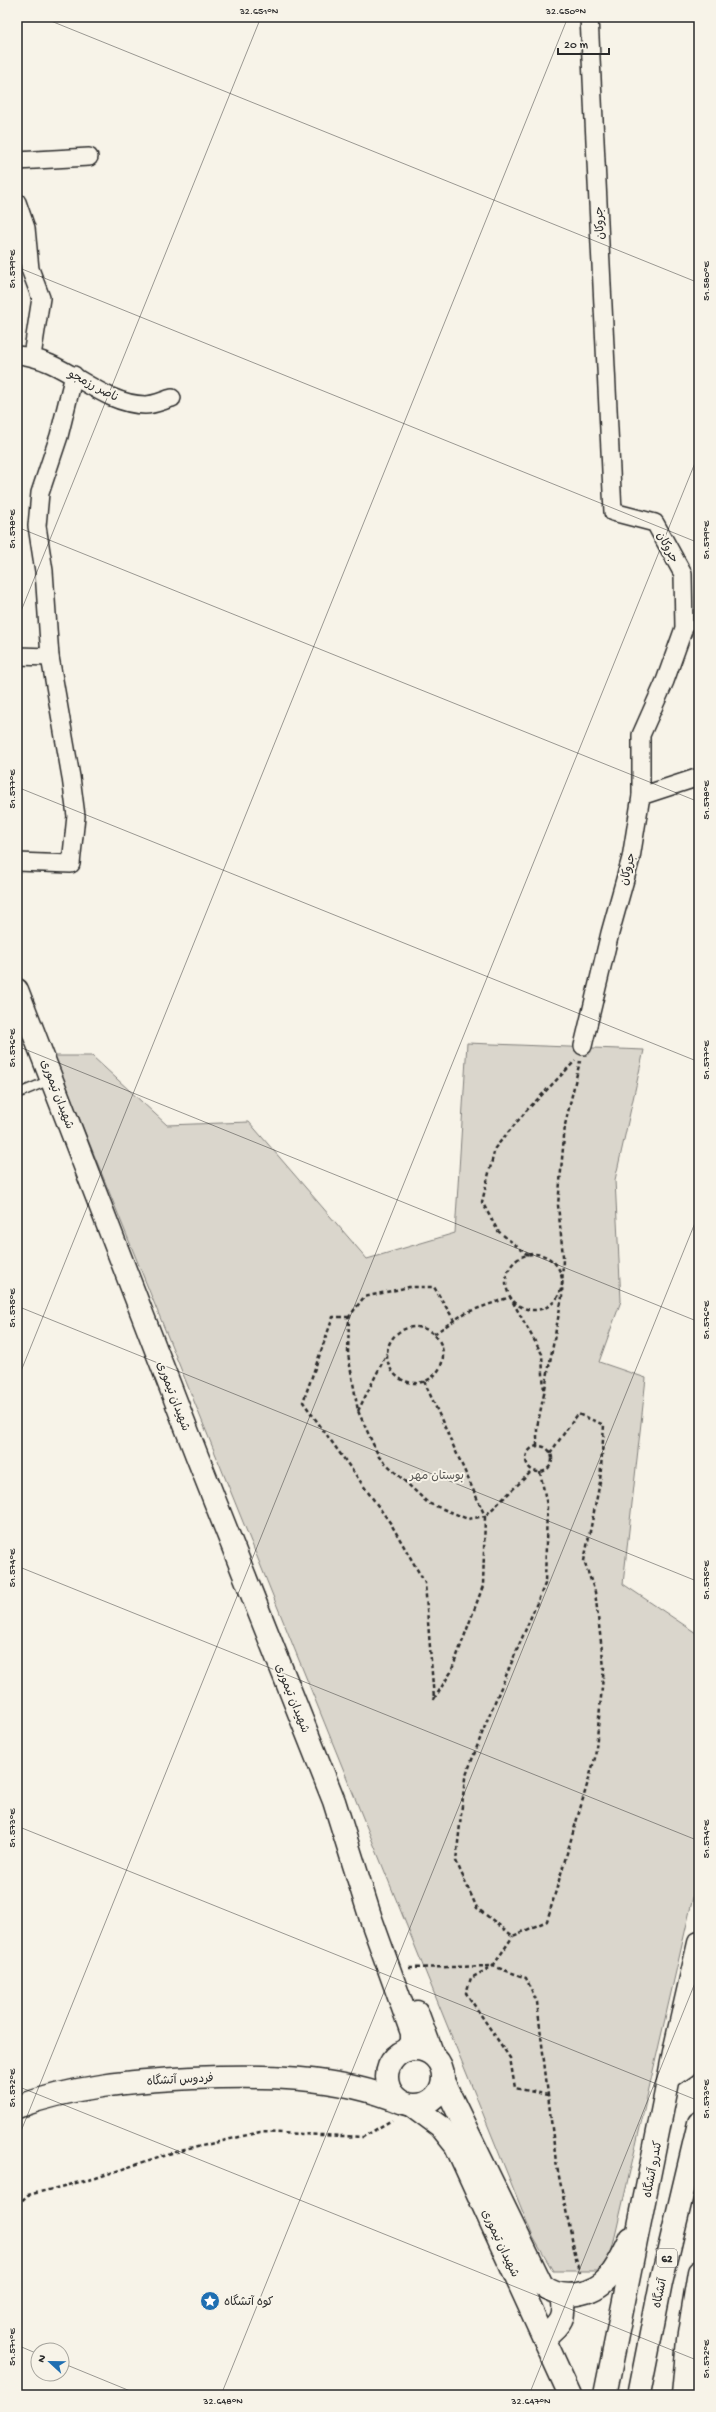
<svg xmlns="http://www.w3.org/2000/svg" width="716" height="2412" font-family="'Gochi Hand','Playpen Sans Arabic',sans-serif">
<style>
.green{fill:#dad6cc;stroke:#82807c}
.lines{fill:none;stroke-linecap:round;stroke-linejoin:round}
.lane-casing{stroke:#2b2b2b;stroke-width:11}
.street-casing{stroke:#2b2b2b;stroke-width:20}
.secondary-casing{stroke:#2b2b2b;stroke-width:25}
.primary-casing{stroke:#2b2b2b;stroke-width:25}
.path{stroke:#2b2b2b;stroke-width:2.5;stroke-dasharray:4 3;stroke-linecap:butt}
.lane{stroke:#f7f3e8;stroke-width:8}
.street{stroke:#f7f3e8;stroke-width:17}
.secondary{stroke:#f7f3e8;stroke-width:22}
.primary{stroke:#f7f3e8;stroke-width:22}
.ticks{fill:none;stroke:#2b2b2b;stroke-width:1;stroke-opacity:0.45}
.labels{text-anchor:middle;stroke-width:4;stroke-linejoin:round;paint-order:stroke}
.shield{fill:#f7f3e8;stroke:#686764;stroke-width:1}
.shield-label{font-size:11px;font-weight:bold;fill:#2b2b2b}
.street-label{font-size:12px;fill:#2b2b2b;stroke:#f7f3e8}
.park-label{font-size:12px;fill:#575653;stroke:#f7f3e8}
.poi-label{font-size:12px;fill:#2b2b2b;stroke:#f7f3e8;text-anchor:start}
.neatline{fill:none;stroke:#2b2b2b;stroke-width:1.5}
.ticks-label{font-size:10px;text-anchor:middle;fill:#2b2b2b}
</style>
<rect width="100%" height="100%" fill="#f7f3e8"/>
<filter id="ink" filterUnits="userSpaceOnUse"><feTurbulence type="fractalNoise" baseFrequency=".025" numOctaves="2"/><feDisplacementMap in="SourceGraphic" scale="8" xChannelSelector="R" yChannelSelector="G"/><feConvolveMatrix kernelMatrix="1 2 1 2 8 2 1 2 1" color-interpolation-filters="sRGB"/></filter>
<g filter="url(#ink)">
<polygon class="green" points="467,1043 644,1050 615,1180 621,1301 599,1362 646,1378 623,1584 699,1635 699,1871 607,2271 553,2271 533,2237 54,1056 92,1056 167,1125 249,1122 367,1259 455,1233"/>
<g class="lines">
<g class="lane-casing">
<polyline id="lane" points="17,1094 50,1080"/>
</g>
<g class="street-casing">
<g id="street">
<polyline points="17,161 89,157"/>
<polyline points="17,202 26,228 30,269 41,298 32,356"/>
<path d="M17 355C65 358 98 404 145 405 154 405 164 400 172 398"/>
<polyline points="17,656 50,657"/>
<polyline points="641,796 699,777"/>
<polyline points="17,862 71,864 76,816 71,777 50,657 44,571 37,526 40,493 59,436 74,375"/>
<polyline points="583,1046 610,933 631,858 641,796 641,735 665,681 684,628 683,574 655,523 613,512 589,17"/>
</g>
</g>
<g class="secondary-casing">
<g id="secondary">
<polyline points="17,990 197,1456 334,1801 371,1919 412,2033 412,2042 407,2050"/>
<polyline points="417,2012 433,2055"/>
<circle cx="415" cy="2077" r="28"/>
<path d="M443 2081 542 2285C561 2302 593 2295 609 2277 618 2266 625 2251 631 2238"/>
<polyline points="413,2106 440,2126 456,2146 570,2395"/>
<path d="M17 2107C74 2086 132 2081 192 2078 260 2075 337 2075 401 2102"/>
<path d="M544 2337C562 2324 566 2317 562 2295"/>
<polyline points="605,2395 674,2052 699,1943"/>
</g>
</g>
<g class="primary-casing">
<g id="primary">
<polyline points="670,2077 686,2066 699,2018"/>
<polyline points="639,2395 661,2283 699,2123"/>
<polyline points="683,2395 688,2340 699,2272"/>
</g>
</g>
<g class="path">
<circle cx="534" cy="1282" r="28"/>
<polyline points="528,1255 498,1231 482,1202 495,1148 527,1110 575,1061"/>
<polyline points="349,1317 333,1317 303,1402 391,1524 425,1583 434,1699 451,1672 483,1586 485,1516 532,1471"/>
<circle cx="415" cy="1355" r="28"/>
<polyline points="434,1334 465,1313 510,1297 542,1354 544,1394 562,1297 563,1256 558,1205 565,1125 580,1061"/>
<polyline points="424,1381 485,1516 468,1519 428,1503 379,1457 358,1411 348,1354 349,1317 364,1297 409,1287 434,1287 454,1320"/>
<polyline points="358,1411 387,1353"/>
<circle cx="539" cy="1459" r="13"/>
<polyline points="537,1446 537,1427 544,1394"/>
<polyline points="540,1472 547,1505 545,1584 488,1718 465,1778 456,1861 477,1908 513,1936 547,1921 595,1758 604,1667 595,1592 584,1561 600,1482 604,1425 578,1414 550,1453"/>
<polyline points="409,1968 493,1966 513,1936"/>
<polyline points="548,2095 515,2088 510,2058 466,1993 471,1978 493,1966 526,1978 537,2002 556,2162 579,2273"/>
<polyline points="17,2205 28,2195 96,2178 164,2155 260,2132 363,2137 392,2120"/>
</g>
<use href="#lane" class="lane"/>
<use href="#street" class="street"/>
<use href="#secondary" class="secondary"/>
<use href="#primary" class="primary"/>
</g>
</g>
<path class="ticks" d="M41 17 699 283M684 17 699 23M17 267 699 543M17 527 699 802M17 621 261 17M17 787 699 1062M17 1046 699 1322M17 1306 699 1582M17 1381 568 17M17 1566 699 1841M17 1826 699 2101M17 2086 699 2361M17 2141 699 453M17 2345 38 2354M62 2363 140 2395M221 2395 699 1213M529 2395 699 1973"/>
<defs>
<g id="sight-disc" transform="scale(1)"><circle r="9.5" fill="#1f6fb2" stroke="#f7f3e8"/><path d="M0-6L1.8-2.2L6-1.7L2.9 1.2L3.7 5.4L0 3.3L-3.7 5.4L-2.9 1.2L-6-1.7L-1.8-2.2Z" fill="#fff"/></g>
</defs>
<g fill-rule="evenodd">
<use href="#sight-disc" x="210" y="2301"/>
</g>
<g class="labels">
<rect class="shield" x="657" y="2249" width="20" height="18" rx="3"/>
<g class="shield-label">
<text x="667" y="2262">62</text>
</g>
<g class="street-label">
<text transform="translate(599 223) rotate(-93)" y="4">جروکان</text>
<text transform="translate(94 385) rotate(28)" y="4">ناصر رزمجو</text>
<text transform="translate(668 547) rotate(62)" y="4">جروکان</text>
<text transform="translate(627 869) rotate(-76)" y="4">جروکان</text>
<text transform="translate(58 1094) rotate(69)" y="4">شهیدان تیموری</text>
<text transform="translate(174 1396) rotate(69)" y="4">شهیدان تیموری</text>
<text transform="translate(293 1698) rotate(68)" y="4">شهیدان تیموری</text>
<text transform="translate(180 2079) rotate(-3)" y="4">فردوس آتشگاه</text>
<text transform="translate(652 2169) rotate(-79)" y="4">کندرو آتشگاه</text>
<text transform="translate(501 2243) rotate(65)" y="4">شهیدان تیموری</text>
<text transform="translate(659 2293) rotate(-78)" y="4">آتشگاه</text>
</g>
<g class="park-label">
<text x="437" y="1479">بوستان مهر</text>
</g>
<g class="poi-label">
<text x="224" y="2305">کوه آتشگاه</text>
</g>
</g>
<rect width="716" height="2412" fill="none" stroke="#f7f3e8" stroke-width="44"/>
<g transform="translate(50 2362) rotate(292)"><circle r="19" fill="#f7f3e8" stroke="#a5a39c"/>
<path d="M0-3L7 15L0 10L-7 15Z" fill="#1f6fb2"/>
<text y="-6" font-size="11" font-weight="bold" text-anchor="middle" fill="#2b2b2b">N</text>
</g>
<path d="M558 48v6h51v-6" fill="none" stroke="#2b2b2b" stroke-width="2"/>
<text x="564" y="48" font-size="12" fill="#2b2b2b" stroke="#f7f3e8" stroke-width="3" paint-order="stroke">20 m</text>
<rect x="22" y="22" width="672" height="2368" class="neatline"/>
<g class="ticks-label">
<text x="259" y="14">32.651°N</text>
<text x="566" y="14">32.650°N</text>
<text transform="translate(11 269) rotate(-90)" y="4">51.579°E</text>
<text transform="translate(705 281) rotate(-90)" y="4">51.580°E</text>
<text transform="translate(11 529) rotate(-90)" y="4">51.578°E</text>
<text transform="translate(705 540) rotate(-90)" y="4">51.579°E</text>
<text transform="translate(11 789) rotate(-90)" y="4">51.577°E</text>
<text transform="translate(705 800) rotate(-90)" y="4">51.578°E</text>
<text transform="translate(11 1048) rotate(-90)" y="4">51.576°E</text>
<text transform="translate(705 1060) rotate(-90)" y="4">51.577°E</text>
<text transform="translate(11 1308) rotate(-90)" y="4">51.575°E</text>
<text transform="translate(705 1320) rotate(-90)" y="4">51.576°E</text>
<text transform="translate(11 1568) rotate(-90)" y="4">51.574°E</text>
<text transform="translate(705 1580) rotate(-90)" y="4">51.575°E</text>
<text transform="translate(11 1828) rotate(-90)" y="4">51.573°E</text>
<text transform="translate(705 1839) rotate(-90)" y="4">51.574°E</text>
<text transform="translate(11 2088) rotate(-90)" y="4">51.572°E</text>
<text transform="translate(705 2099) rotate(-90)" y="4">51.573°E</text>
<text transform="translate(11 2347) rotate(-90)" y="4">51.571°E</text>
<text transform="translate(705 2359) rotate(-90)" y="4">51.572°E</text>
<text x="223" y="2404">32.648°N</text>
<text x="531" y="2404">32.647°N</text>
</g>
</svg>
